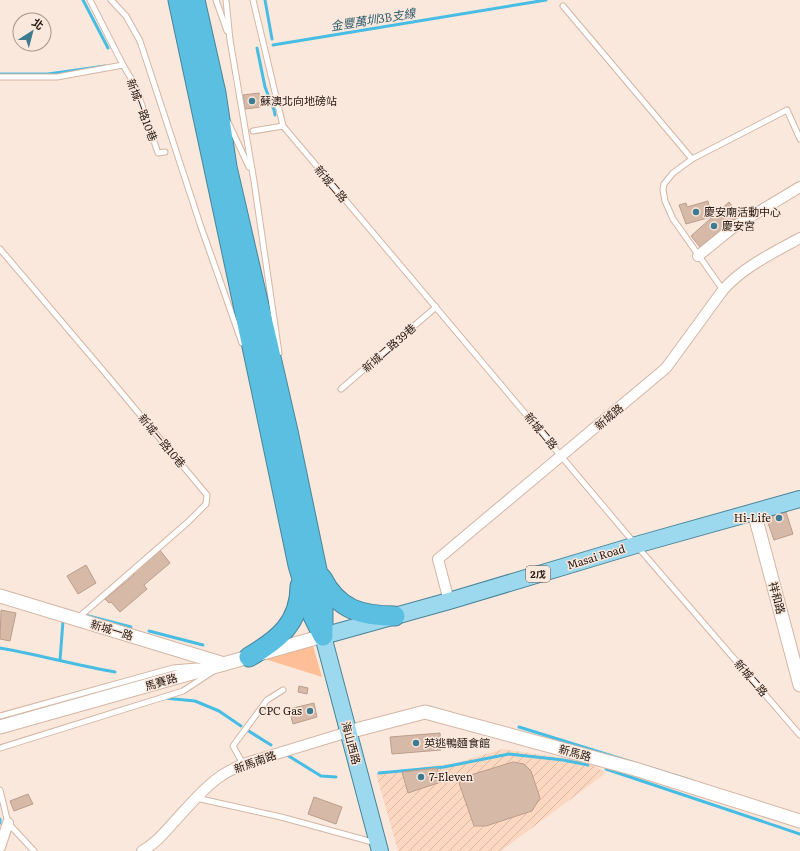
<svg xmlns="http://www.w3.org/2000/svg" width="800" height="851" font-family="Literata,'Noto Sans TC',serif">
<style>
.industrial{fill:url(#industrial-furrows)}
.grass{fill:#febe97}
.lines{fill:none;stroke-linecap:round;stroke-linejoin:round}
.stream{stroke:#47bde4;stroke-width:3}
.building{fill:#d7b9a8;stroke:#ba9e8c}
.service-casing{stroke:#d3b6a4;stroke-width:7}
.minor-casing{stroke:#d3b6a4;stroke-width:12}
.tertiary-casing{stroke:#d3b6a4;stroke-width:15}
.primary-casing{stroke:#488599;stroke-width:18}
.motorway-casing{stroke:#488599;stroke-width:21}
.service{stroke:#fff;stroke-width:5}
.minor{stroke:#fff;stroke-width:10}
.tertiary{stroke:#fff;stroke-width:13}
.primary{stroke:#9dd9ee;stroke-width:16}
.motorway{stroke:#5bbfe2;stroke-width:19}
.poi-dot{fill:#3d7b91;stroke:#fbe8dd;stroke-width:1.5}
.labels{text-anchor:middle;stroke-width:3;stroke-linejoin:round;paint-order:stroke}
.shield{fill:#fbe8dd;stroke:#64574f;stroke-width:1}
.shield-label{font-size:10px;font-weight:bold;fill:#241912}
.poi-label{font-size:11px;fill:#241912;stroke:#fbe8dd;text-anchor:start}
.street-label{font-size:11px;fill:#241912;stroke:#fbe8dd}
.water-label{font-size:12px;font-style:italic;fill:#2d5d6e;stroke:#fbe8dd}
</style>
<defs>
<pattern id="industrial-furrows" width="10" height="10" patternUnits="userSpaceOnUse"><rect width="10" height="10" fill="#fdd8c1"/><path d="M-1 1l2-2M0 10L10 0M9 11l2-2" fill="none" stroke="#d9b9a5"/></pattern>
</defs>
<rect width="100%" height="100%" fill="#fbe8dd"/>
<polygon class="industrial" points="503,749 589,762 606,773 501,851 398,851 376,774 456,763"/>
<polygon class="grass" points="313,646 322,677 265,659"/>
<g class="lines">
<g class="stream">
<polyline points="83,0 108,48"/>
<polyline points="265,0 272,39"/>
<polyline points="273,45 546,0"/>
<polyline points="257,48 265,87 274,110 275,115"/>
<polyline points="0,74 48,74 105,66"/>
<polyline points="81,614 131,627"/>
<polyline points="149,631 203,645"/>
<path d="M0 648C39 655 76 665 115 672"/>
<polyline points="60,660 63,621"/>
<polyline points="164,698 195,701 219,711 241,726"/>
<polyline points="519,727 693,781"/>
<polyline points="247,730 271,745"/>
<polyline points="287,755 321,776 336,777"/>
<polyline points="606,769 800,834"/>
<polyline points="379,773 444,767 509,754 563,760 588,765"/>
<polyline points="0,819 0,823"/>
</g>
</g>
<g class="building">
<polygon points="259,93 261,107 245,109 243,95"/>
<polygon points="708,201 711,217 686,224 679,205 686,203 687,207"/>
<polygon points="729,202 739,215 700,247 691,236"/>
<polygon points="786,512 793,534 774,540 768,523 772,516"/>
<polygon points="159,549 170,563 144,585 147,589 120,612 111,602 109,603 105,599 134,575 131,572"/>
<polygon points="86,565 96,583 78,594 67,576"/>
<polygon points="1,610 16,613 10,641 0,639"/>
<polygon points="299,686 308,688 307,694 298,692"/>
<polygon points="314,703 317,717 293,724 289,709"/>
<polygon points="440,733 441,750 392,754 390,737"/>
<polygon points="513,762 524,764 531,771 540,798 532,811 486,826 474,826 459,783 464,777"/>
<polygon points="437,768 441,782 408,793 402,772"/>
<polygon points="28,794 33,804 14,811 10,801"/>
<polygon points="314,797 342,807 336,824 308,814"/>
</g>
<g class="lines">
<g class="service-casing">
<g id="service">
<polyline points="90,0 123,65"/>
<polyline points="111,0 126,16 140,41 200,224 242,343"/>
<polyline points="216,0 227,31"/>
<polyline points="226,0 230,40 254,181 279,353"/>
<polyline points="253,0 283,126 253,131"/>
<polyline points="563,6 692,159"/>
<polyline points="0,77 57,77 123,65 135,85 158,153 165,152"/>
<polyline points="228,122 249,167"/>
<polyline points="283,126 636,545 800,735"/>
<polyline points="0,249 101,368 207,495 206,504 188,522 78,618"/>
<polyline points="723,290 673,219 665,201 663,190 664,184 673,173 692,159 787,110 800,139"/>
<polyline points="341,389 436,307"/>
<polyline points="0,716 173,668 197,666"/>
<polyline points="0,748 183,691 212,672"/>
<polyline points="243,764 233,746 267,700 283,690"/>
<polyline points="0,790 8,823 34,851"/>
<polyline points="196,798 281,817 376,843"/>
</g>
</g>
<g class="minor-casing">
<g id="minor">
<polyline points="698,256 735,226 800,187"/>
<path d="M449 601 438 559 666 368 723 290C743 267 773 253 800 238"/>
<polyline points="0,847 8,823"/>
<path d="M142 851C155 844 164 833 174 822 187 808 205 786 221 776 228 771 235 768 243 764L348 732"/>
</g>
</g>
<g class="tertiary-casing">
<g id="tertiary">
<polyline points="754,512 800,685"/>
<polyline points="0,596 224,664"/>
<polyline points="0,727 323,636"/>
<polyline points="348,732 425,712 635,769 800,821"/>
</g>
</g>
<g class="primary-casing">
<polyline id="primary" points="380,851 323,636 449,601 636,545 800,499"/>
</g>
<g class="motorway-casing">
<g id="motorway">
<polyline points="178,0 260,384 298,565 313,616 323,636"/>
<polyline points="195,0 216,93 227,167 288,431 317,570 323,602 323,631"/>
<path d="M322 578C338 610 362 616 395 616"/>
<path d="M249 657C278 640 300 623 300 586"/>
</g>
</g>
<use href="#service" class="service"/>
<use href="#minor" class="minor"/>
<use href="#tertiary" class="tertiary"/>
<use href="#primary" class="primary"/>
<use href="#motorway" class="motorway"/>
</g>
<g class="poi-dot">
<circle cx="252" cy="101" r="4"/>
<circle cx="696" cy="212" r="4"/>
<circle cx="714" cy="226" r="4"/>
<circle cx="779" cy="518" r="4"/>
<circle cx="310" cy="711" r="4"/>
<circle cx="416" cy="743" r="4"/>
<circle cx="421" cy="777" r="4"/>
</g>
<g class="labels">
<rect class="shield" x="526" y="566" width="24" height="16" rx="3"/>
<g class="shield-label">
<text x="538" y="578">2戊</text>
</g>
<g class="poi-label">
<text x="260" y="105">蘇澳北向地磅站</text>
<text x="704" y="216">慶安廟活動中心</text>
<text x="722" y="230">慶安宮</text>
<text x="771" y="522" text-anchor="end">Hi-Life</text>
<text x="302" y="715" text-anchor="end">CPC Gas</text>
<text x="424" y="747">英逃鴨麵食館</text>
<text x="429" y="781">7-Eleven</text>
</g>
<g class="street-label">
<text transform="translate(142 110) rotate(69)" y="4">新城一路10巷</text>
<text transform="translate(331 184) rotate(50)" y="4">新城二路</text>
<text transform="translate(389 348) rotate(-41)" y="4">新城二路39巷</text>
<text transform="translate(609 417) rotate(-40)" y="4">新城路</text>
<text transform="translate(541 431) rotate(50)" y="4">新城二路</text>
<text transform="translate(162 441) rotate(50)" y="4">新城一路10巷</text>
<text transform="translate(596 557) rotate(-17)" y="4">Masai Road</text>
<text transform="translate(777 598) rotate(75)" y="4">祥和路</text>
<text transform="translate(112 630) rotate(17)" y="4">新城一路</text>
<text transform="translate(751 678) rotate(49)" y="4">新城二路</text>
<text transform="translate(161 682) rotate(-16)" y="4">馬賽路</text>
<text transform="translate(351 743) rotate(75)" y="4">海山西路</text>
<text transform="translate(575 753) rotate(15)" y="4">新馬路</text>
<text transform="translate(255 762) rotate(-20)" y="4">新馬南路</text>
</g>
<g class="water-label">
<text transform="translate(373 20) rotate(-9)" y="4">金豐萬圳3B支線</text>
</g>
</g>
<g transform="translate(32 32) rotate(36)"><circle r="19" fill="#fbe8dd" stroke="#a5958c"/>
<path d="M0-3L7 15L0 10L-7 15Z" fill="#3d7b91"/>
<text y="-6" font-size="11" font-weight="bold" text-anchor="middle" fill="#241912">北</text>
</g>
</svg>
